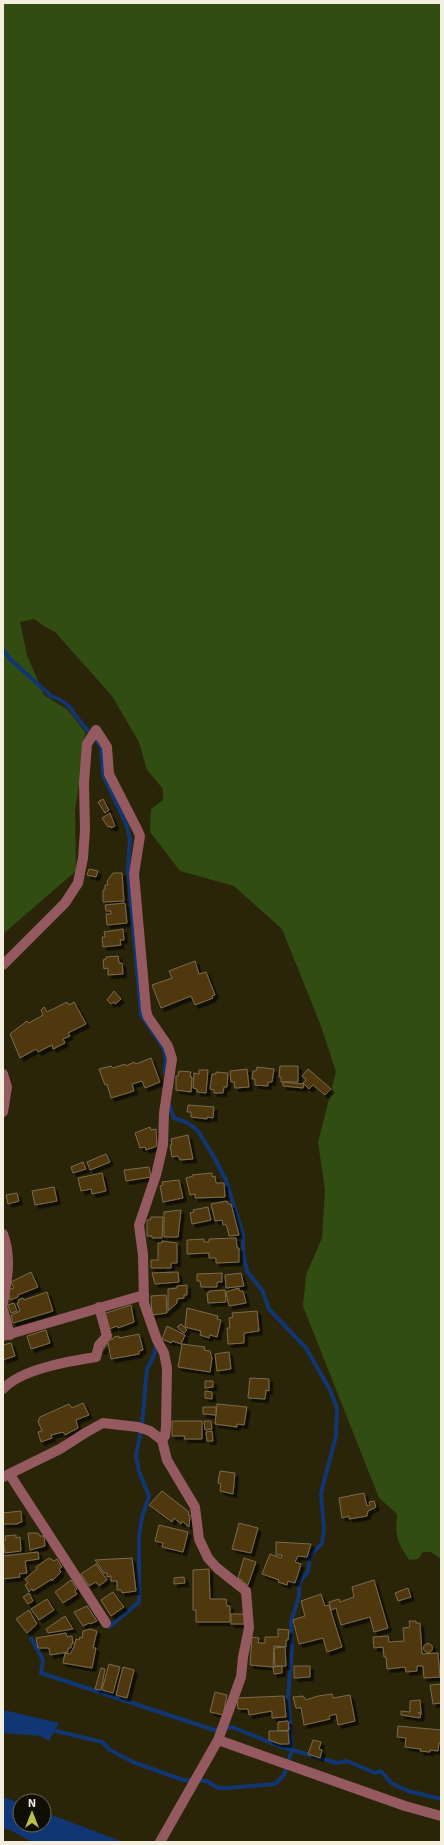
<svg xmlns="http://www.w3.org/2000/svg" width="444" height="1845" font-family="'Exo 2',sans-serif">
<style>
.green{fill:#314d11}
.water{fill:#103674}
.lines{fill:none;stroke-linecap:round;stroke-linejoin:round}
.stream{stroke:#103674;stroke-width:4}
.building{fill:#4f3807;stroke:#7b6b50;filter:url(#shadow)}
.minor{stroke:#955a5f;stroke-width:10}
</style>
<defs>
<filter id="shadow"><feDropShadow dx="3.5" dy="3.5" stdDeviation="0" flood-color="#0009"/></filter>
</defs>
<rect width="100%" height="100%" fill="#2a2508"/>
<path class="green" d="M3 3H441V1559L431 1552H423L418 1559 409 1560C397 1541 395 1537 397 1514L379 1498 303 1306 306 1275 322 1238 325 1190 318 1142 336 1072 321 1026 282 929 234 886 180 871 150 832 151 809 163 800V789L147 770 139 742 112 696 55 632 44 626 34 619 20 622 27 655 44 695 68 710 86 733 82 744V768L75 809 76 871 3 934Z"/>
<g class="water">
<polygon points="3,1710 8,1711 59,1723 49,1741 40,1736 3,1733"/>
<polygon points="3,1797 20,1803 20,1825 44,1825 44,1812 123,1842 32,1842 10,1830 3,1828"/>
</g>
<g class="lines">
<g class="stream">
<polyline points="3,650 11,660 51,696 59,699 70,707 75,715 101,746 103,775 127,826 130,839 128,869 141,1015 164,1049 166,1061 165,1073"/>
<polyline points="109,1627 139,1602 139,1537 142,1517 149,1496 139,1471 136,1456 142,1424 147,1369 154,1355 156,1345"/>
<polyline points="31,1638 43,1660 41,1673 214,1730 232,1727 279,1746 337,1763 347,1761 375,1773 381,1771 391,1783 408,1791 441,1799"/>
<polyline points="56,1731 102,1742 110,1750 133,1762 183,1780 207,1781 218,1788 227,1788 275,1784 284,1775 292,1750 288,1697 292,1650 291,1622 299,1596 299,1583 308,1571 310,1556 322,1543 324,1529 321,1493 336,1436 337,1408 330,1390 306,1348 269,1309 262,1290 247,1271 243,1254 243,1235 226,1180 215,1159 198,1131 188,1123 174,1118 169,1105"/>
</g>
</g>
<g class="building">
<polygon points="103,799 109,810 105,813 98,802"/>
<polygon points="110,813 115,826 111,828 111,826 108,827 102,818"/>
<polygon points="89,869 98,871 96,877 87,875"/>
<polygon points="113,873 122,873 124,901 103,902 103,890 105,890 105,885 108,885 107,881"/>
<polygon points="125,903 127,923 107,925 106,914 111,914 111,911 106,911 105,905"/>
<polygon points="123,929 124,940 120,940 121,945 103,947 102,937 105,937 104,932"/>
<polygon points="118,956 119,963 122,963 123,974 108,975 108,968 104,969 103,960 106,959 106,957"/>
<polygon points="195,961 199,974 206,972 215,995 212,996 213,998 195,1005 191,996 161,1008 152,985 172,978 169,971"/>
<polygon points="114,991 121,999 115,1004 114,1002 111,1004 107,1000"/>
<polygon points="67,1002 69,1005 74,1002 86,1024 68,1033 70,1036 63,1039 65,1043 53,1049 52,1045 38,1052 36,1049 20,1058 10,1034 27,1021 29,1023 43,1015 41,1010 44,1007 47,1012"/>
<polygon points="151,1058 160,1082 145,1088 142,1081 132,1084 134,1091 111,1098 107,1084 105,1085 99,1069 111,1066 113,1068 125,1064 126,1066 134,1062 136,1064"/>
<polygon points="280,1066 298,1066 298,1082 281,1082 281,1077 279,1077"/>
<polygon points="257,1067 274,1069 272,1082 268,1082 268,1086 255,1085 255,1079 252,1079 253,1071 256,1071"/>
<polygon points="247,1069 249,1087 235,1088 234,1082 231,1082 230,1071"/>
<polygon points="308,1069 331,1089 325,1095 313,1085 309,1089 303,1083 306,1080 302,1076"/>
<polygon points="199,1070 208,1070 206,1093 197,1092 197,1089 193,1088 194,1073 199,1074"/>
<polygon points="179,1071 191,1072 190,1077 192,1077 191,1092 176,1090 176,1076 178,1076"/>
<polygon points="216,1072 228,1073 227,1087 224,1087 223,1093 214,1093 214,1090 210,1089 212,1074 216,1074"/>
<polygon points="283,1082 304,1084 303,1088 283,1086"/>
<polygon points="188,1105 214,1107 213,1118 207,1117 207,1119 191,1117 191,1112 187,1112"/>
<polygon points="150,1127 151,1130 156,1129 157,1146 146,1150 145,1147 140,1148 135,1133"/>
<polygon points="188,1135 193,1159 180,1160 178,1156 172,1157 170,1145 172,1145 171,1139"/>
<polygon points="106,1154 110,1162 90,1170 87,1162"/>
<polygon points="83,1162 86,1169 73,1173 71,1167"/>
<polygon points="149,1167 151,1177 126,1181 124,1170"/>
<polygon points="102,1173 106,1191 92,1194 91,1189 81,1191 78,1178"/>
<polygon points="212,1173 212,1177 215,1176 216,1183 224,1183 225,1197 195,1198 195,1194 190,1195 186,1178 193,1176 192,1175"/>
<polygon points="179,1180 183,1198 163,1202 160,1186 163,1185 162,1182"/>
<polygon points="54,1187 57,1201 35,1205 32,1191"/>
<polygon points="17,1193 19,1201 8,1204 6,1195"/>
<polygon points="227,1201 228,1204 231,1204 239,1235 229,1236 227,1227 225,1224 223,1225 222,1220 215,1221 211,1204"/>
<polygon points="208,1207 211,1220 192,1224 190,1213 194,1212 193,1210"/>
<polygon points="181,1210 178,1237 164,1237 164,1212"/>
<polygon points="151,1217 163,1217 162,1238 152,1238 152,1236 147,1236 147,1220 150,1220"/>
<polygon points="236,1238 237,1248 239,1248 239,1262 216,1263 216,1258 209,1258 209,1253 187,1254 187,1240 204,1239 204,1242 209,1242 209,1239"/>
<polygon points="162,1241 177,1243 177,1263 171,1263 171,1268 151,1268 151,1260 158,1260 158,1243 162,1243"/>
<polygon points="31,1272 38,1287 18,1295 18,1297 10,1300 8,1290 14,1288 11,1282"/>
<polygon points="178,1272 179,1282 155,1284 152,1273"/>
<polygon points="222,1273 222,1282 217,1282 217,1287 201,1287 200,1281 197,1281 197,1274"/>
<polygon points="241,1273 244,1286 226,1288 225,1275"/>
<polygon points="187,1285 187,1295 184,1295 184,1298 177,1299 177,1303 168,1311 168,1289 177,1288 177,1286"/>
<polygon points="239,1288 239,1291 243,1291 246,1303 229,1306 226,1292"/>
<polygon points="225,1290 226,1302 208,1303 207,1293 209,1293 209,1291"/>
<polygon points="47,1292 53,1311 13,1323 11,1315 20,1311 17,1303 19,1302 18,1300 23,1298 24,1300"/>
<polygon points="166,1295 167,1313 152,1315 151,1296"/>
<polygon points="14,1303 17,1311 11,1313 8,1305"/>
<polygon points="131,1305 134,1322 118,1328 117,1326 109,1329 105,1316 106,1313"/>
<polygon points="187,1308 218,1316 217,1319 221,1320 217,1337 210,1335 209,1338 200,1335 201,1331 185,1327"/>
<polygon points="257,1311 259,1331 244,1333 244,1343 228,1344 227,1328 230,1328 229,1318 233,1317 232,1313"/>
<polygon points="181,1324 187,1330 184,1333 177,1327"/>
<polygon points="167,1326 185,1335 181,1344 172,1341 171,1343 162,1339"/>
<polygon points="46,1330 50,1343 31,1349 27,1336"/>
<polygon points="139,1334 143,1350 139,1351 139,1354 111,1359 108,1343 102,1351 100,1350 110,1337 112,1340 114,1337 119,1336 119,1338"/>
<polygon points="11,1343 15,1356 3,1360 3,1345"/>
<polygon points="182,1344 205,1347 204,1350 210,1351 212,1358 210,1372 178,1367"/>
<polygon points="229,1352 231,1369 217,1371 215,1354"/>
<polygon points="250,1378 269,1379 269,1391 266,1390 265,1399 248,1398"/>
<polygon points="205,1381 213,1381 213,1387 205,1388"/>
<polygon points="205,1391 212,1392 212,1399 205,1398"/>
<polygon points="83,1403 89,1415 76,1420 78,1428 65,1435 63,1432 51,1435 52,1438 41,1442 38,1432 42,1431 38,1421 40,1417 69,1404 72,1408"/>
<polygon points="217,1404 247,1407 244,1425 237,1424 237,1427 215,1424"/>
<polygon points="203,1407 216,1407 216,1415 203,1414"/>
<polygon points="172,1421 202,1421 202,1439 184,1439 185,1436 172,1436"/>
<polygon points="204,1421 211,1421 212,1429 205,1430"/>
<polygon points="212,1431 213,1441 207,1441 206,1432"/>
<polygon points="220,1471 235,1473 233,1494 220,1491 221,1484 218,1483"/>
<polygon points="162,1491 189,1512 188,1514 190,1515 189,1527 182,1521 181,1524 174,1518 172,1522 149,1505"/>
<polygon points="364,1493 367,1506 370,1505 369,1502 374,1501 376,1507 368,1511 367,1516 349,1519 349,1516 342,1518 339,1498"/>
<polygon points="21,1511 22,1522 18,1523 18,1524 3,1524 3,1513"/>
<polygon points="239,1523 258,1528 251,1553 232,1549"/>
<polygon points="159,1525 188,1532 183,1552 162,1547 163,1543 155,1541"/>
<polygon points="28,1533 36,1533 39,1534 40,1536 44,1536 45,1546 30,1550"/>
<polygon points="16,1535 16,1538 20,1537 21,1551 5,1553 3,1540 6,1540 5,1536"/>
<polygon points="276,1542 311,1544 307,1557 298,1556 295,1562 301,1564 295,1583 288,1581 287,1585 278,1582 279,1580 262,1574 270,1554 281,1558 282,1555 276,1555"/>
<polygon points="38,1552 39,1559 25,1561 27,1573 19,1574 20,1577 3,1579 3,1556"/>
<polygon points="49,1558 54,1561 57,1559 62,1567 59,1569 61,1572 52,1581 52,1579 33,1591 32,1589 29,1592 25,1585 28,1583 25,1579 37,1569 36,1567"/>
<polygon points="132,1558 136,1591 122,1593 121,1590 117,1590 117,1581 111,1581 111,1576 107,1577 107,1573 104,1573 95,1560"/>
<polygon points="244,1558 256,1562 248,1585 242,1582 242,1580 238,1578"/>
<polygon points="96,1564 107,1580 99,1586 96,1582 89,1586 81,1574"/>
<polygon points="209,1569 210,1599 226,1599 227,1606 230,1606 230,1622 196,1622 196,1610 193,1610 193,1570"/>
<polygon points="184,1577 185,1583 174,1584 174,1578"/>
<polygon points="71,1580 77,1589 75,1591 77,1594 63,1603 55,1592"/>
<polygon points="374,1580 388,1628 374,1632 370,1617 341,1625 336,1608 331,1610 329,1602 339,1599 340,1602 354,1597 352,1587"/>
<polygon points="408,1588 411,1597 398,1601 395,1593"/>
<polygon points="113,1592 124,1607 111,1616 101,1600"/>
<polygon points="29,1593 33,1601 28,1604 23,1597"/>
<polygon points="321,1594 325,1606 329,1605 342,1647 327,1652 323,1638 299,1644 293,1620 305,1616 301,1601"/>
<polygon points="47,1599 54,1610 39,1620 31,1609"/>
<polygon points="87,1606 97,1621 90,1624 89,1623 83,1626 74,1612"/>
<polygon points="29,1610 37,1624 27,1633 16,1619"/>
<rect x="231" y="1614" width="14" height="10"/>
<polygon points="65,1616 73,1629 48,1633 46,1629"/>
<polygon points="409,1621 416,1621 416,1623 420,1623 422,1654 438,1653 440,1677 424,1678 423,1666 417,1666 417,1671 406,1672 405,1667 387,1669 386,1657 384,1657 383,1647 374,1648 373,1637 388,1636 389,1642 404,1641 403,1628 410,1627"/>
<polygon points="90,1629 97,1631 93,1648 96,1648 92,1668 63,1663 65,1653 70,1654 74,1647 76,1639 79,1640 80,1637 82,1638 83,1631"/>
<polygon points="278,1629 289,1630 288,1640 286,1640 286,1647 274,1646 273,1667 250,1665 252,1637 259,1638 258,1643 265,1643 265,1637 278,1637"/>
<polygon points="66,1633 67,1637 72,1636 73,1644 71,1644 71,1648 68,1648 68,1652 50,1655 49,1648 38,1648 36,1638"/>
<circle cx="428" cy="1648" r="4.5"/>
<polygon points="285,1647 286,1666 275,1666 274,1648"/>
<polygon points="109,1664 120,1667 113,1693 102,1690"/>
<polygon points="282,1666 282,1673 274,1674 273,1667"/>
<polygon points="294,1666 310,1666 310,1677 294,1678"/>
<polygon points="123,1667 134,1670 127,1698 116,1695"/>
<polygon points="101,1668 105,1669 101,1690 95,1689"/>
<polygon points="441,1684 441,1703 433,1704 430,1685"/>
<polygon points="215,1692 227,1695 223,1715 210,1712"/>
<polygon points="332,1694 333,1698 350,1695 355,1721 338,1725 336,1714 329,1716 330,1719 304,1725 301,1708 296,1708 293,1697 303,1696 306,1700 318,1696"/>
<polygon points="284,1696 286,1717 272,1718 272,1711 249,1715 248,1709 238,1709 237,1698"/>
<polygon points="420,1700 421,1713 418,1713 421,1713 420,1718 401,1715 401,1711 410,1712 410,1701"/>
<polygon points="288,1721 289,1730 278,1731 278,1722"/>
<polygon points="398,1726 441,1730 441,1743 439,1743 438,1751 430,1750 430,1752 420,1751 421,1749 405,1747 406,1738 397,1737"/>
<polygon points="269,1731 288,1731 289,1744 280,1744 269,1740"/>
<polygon points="313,1740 321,1742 319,1749 322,1750 320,1758 308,1754"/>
</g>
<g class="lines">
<g class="minor">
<polyline points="3,965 65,903 78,883 83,858 85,830 84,783 87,744 96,730 107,747 109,774 138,831 140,836 134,874 146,1010 148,1017 168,1046 172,1059 164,1113 163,1145 156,1175 139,1225 143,1255 144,1303 157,1340 164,1353 167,1368 166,1427 165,1436 162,1440"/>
<polyline points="3,1074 7,1087 3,1112"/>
<path d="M3 1234C12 1258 7 1279 3 1304"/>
<polyline points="3,1309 10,1335"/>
<polyline points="3,1336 144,1295"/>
<path d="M3 1389C21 1369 70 1361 96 1357L99 1345 107 1336 99 1307"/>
<polyline points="10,1475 106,1623"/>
<polyline points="3,1477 60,1449 85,1433 103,1423 138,1427 150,1431 162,1440 167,1460 195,1507 199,1539 208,1558 217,1568 246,1591 249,1628 243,1657 241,1677 236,1691 218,1740 160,1842"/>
<polyline points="218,1740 405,1806 441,1816"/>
</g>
</g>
<rect width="444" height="1845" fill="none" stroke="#f2efdf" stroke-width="8"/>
<g transform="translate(32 1813)"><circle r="19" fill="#100e04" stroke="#6a685c"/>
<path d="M0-3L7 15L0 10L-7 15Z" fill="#b9c046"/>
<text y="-6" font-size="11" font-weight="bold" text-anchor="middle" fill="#f2efdf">N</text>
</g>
</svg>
